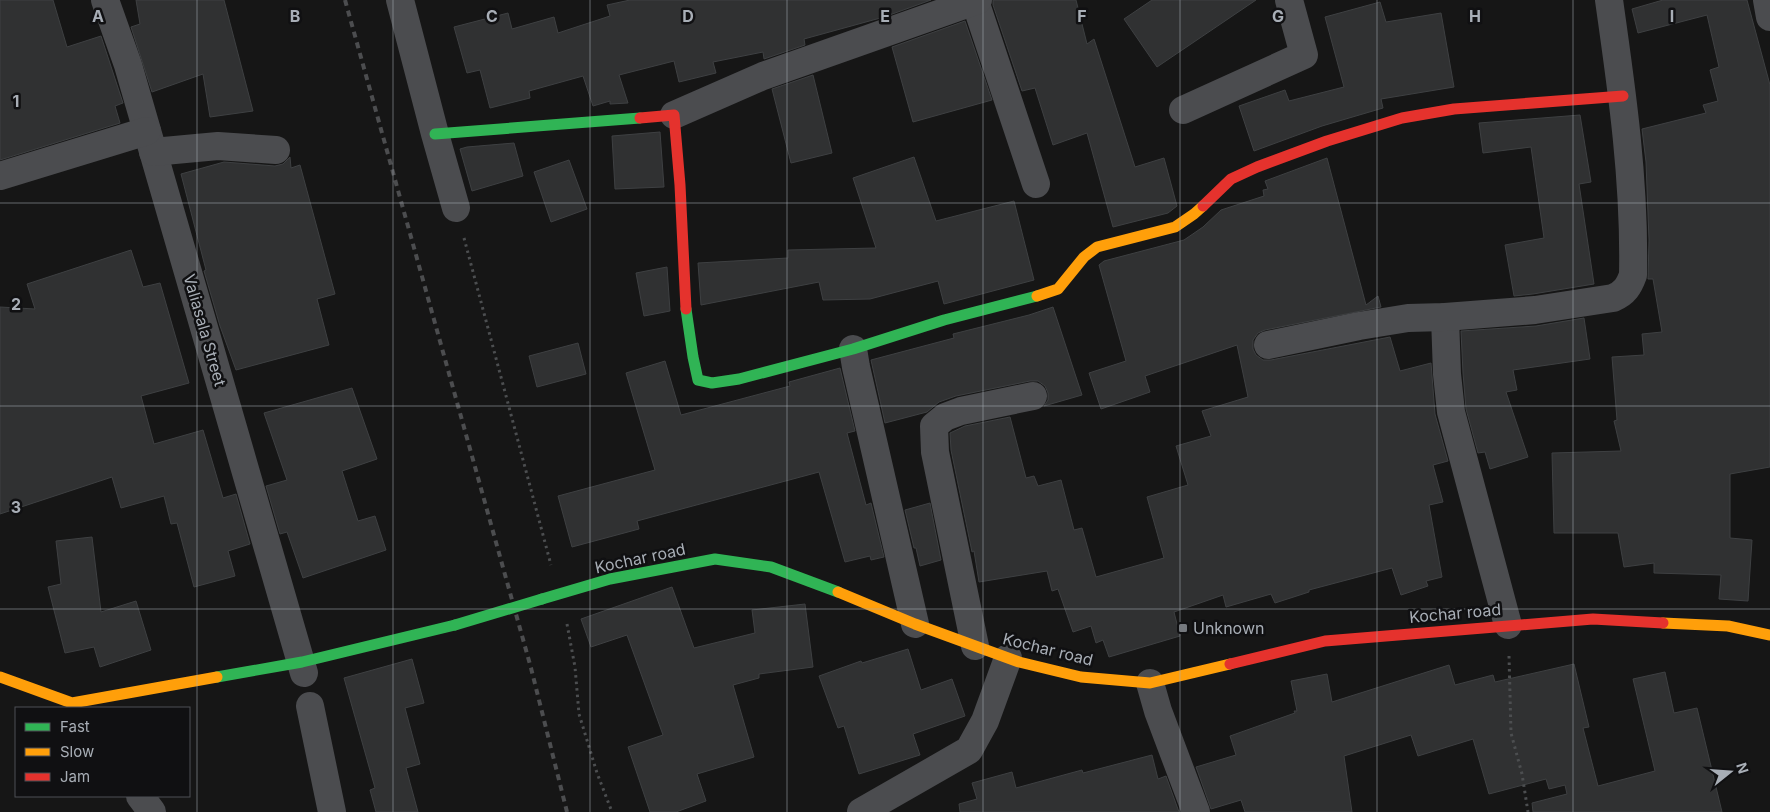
<svg xmlns="http://www.w3.org/2000/svg" width="1770" height="812" font-family="Inter,sans-serif">
<style>
.building{fill:#303132;stroke:#3e4042}
.lines{fill:none;stroke-linecap:round;stroke-linejoin:round}
.path{stroke:#4c4e50;stroke-width:3;stroke-dasharray:2.5 4;stroke-linecap:butt}
.street{stroke:#4b4c4f;stroke-width:28}
.fast{stroke:#30b455;stroke-width:11}
.slow{stroke:#ff9f0a;stroke-width:11}
.jam{stroke:#e5322d;stroke-width:11}
.rail{stroke:#4c4d4f;stroke-width:4;stroke-dasharray:6 5;stroke-linecap:butt}
.fast-bridge{stroke:#30b455;stroke-width:11}
.grid{fill:none;stroke:#a8aeb6;stroke-width:1;stroke-opacity:0.55}
.poi-dot{fill:#75797e;stroke:#101012;stroke-width:2}
.labels{text-anchor:middle;stroke-width:5;stroke-linejoin:round;paint-order:stroke}
.street-label{font-size:16px;fill:#a8aeb6;stroke:#101012}
.poi-label{font-size:16px;fill:#a8aeb6;stroke:#101012;text-anchor:start}
.grid-label{font-size:16px;text-anchor:middle;font-weight:bold;fill:#a8aeb6;stroke:#101012;stroke-width:5;stroke-linejoin:round;paint-order:stroke}
</style>
<rect width="100%" height="100%" fill="#161616"/>
<g class="building">
<polygon points="0,0 53,0 67,47 101,36 123,103 115,106 120,123 0,160"/>
<polygon points="136,0 224,0 253,111 210,117 203,74 152,92 131,27 140,24"/>
<polygon points="630,0 931,0 884,17 804,39 805,45 764,59 763,52 713,62 716,73 679,82 674,61 619,75 628,103 610,104 610,101 593,106 583,76 529,91 530,98 490,108 480,70 467,73 454,27 508,13 512,29 554,17 558,33 610,16 607,5"/>
<polygon points="993,0 1076,0 1087,44 1094,39 1135,167 1164,158 1177,206 1168,213 1113,227 1087,133 1053,145 1035,88 1022,91 993,5"/>
<polygon points="1152,0 1256,0 1157,67 1124,19"/>
<polygon points="1663,0 1747,0 1770,85 1770,467 1730,474 1730,538 1752,540 1748,601 1719,599 1721,575 1654,573 1654,563 1624,567 1618,533 1554,533 1552,453 1621,451 1614,421 1617,420 1612,357 1644,355 1642,334 1662,332 1653,279 1648,279 1649,240 1646,162 1642,129 1706,113 1703,105 1718,101 1710,70 1719,67 1707,15 1638,33 1632,9"/>
<polygon points="1380,2 1386,22 1441,13 1454,87 1381,99 1383,108 1322,126 1254,151 1239,106 1285,90 1289,101 1344,87 1325,17"/>
<polygon points="965,21 992,100 913,122 892,47"/>
<polygon points="813,75 832,153 791,163 772,89"/>
<polygon points="1580,115 1591,182 1579,184 1594,284 1533,294 1514,296 1505,245 1544,238 1531,147 1483,153 1479,123"/>
<polygon points="660,132 664,187 615,189 612,136"/>
<polygon points="514,143 523,176 472,191 460,149 467,147"/>
<polygon points="290,157 291,168 300,165 335,294 317,299 329,345 236,370 220,326 204,271 206,270 181,174 224,162 275,166 283,164"/>
<polygon points="914,157 936,221 1014,201 1034,280 944,304 938,281 870,299 823,300 819,282 701,305 698,263 788,258 788,250 876,248 853,178"/>
<polygon points="1327,158 1366,305 1378,296 1381,307 1265,330 1258,333 1253,340 1253,349 1256,355 1263,360 1271,360 1390,337 1400,371 1431,363 1435,414 1448,461 1433,465 1443,502 1429,505 1442,577 1426,581 1428,586 1401,595 1392,568 1309,590 1309,592 1275,603 1271,594 1226,607 1223,595 1174,612 1180,636 1109,657 1103,640 1096,643 1091,626 1073,632 1058,589 1052,591 1047,571 979,582 974,551 972,552 951,450 950,433 965,426 1010,417 1026,478 1034,476 1038,486 1061,480 1074,530 1082,528 1096,577 1164,558 1147,497 1188,485 1176,446 1211,436 1202,411 1248,397 1237,345 1145,376 1150,392 1101,409 1089,373 1126,361 1099,265 1104,261 1184,240 1203,227 1221,210 1264,196 1263,190 1268,189 1265,181"/>
<polygon points="569,160 587,209 551,222 534,172"/>
<polygon points="131,250 143,287 160,283 189,383 141,396 154,444 203,430 223,498 236,494 250,544 228,551 235,576 194,587 177,523 171,524 164,496 121,508 112,477 0,514 0,307 35,309 27,284"/>
<polygon points="667,267 670,311 644,316 636,273"/>
<polygon points="1053,307 1082,395 1044,406 1048,400 1048,393 1045,386 1038,381 1030,381 956,396 939,402 927,412 885,423 871,360 954,338 953,334 1029,315"/>
<polygon points="1584,318 1590,359 1513,370 1517,390 1506,392 1528,457 1490,469 1485,452 1478,453 1466,409 1463,373 1461,331 1536,326"/>
<polygon points="578,343 586,374 537,387 529,356"/>
<polygon points="665,361 681,415 790,386 789,382 840,368 855,431 847,433 866,505 871,503 884,557 871,560 870,556 845,562 819,472 637,521 639,529 572,547 558,496 655,470 626,373"/>
<polygon points="352,388 377,459 342,471 358,521 375,516 386,550 303,578 287,532 280,534 266,486 287,480 264,413"/>
<polygon points="930,503 941,560 920,566 916,548 914,548 905,510"/>
<polygon points="92,537 101,612 136,601 151,650 100,667 94,647 65,653 48,587 61,584 56,541"/>
<polygon points="672,587 694,648 755,633 752,610 805,604 813,667 759,674 759,678 733,685 754,757 697,774 706,801 676,812 650,812 628,747 663,735 627,635 591,647 581,619"/>
<polygon points="908,649 921,690 952,679 965,716 913,734 920,755 859,774 844,726 838,728 819,676 861,661 862,663"/>
<polygon points="412,659 424,703 405,708 420,764 406,768 418,812 376,812 370,790 375,788 344,678"/>
<polygon points="1574,664 1589,727 1583,728 1598,786 1655,771 1633,679 1665,672 1674,713 1697,708 1722,812 1533,812 1532,803 1567,794 1565,785 1549,789 1546,779 1489,794 1473,739 1418,756 1411,735 1344,756 1352,812 1245,812 1241,800 1211,809 1196,767 1236,755 1230,736 1295,713 1294,711 1297,711 1291,681 1327,674 1332,702 1449,665 1455,685 1493,675 1495,682"/>
<polygon points="1152,755 1158,779 1166,776 1179,812 960,812 959,804 977,799 972,783 1012,772 1016,788 1082,770 1083,773"/>
</g>
<g class="lines">
<g class="path">
<polyline points="464,238 551,565"/>
<polyline points="567,624 575,667 579,714 597,773 612,812"/>
<polyline points="1509,656 1511,733 1522,774 1528,812"/>
</g>
<g class="street">
<polyline points="105,0 128,65 304,673"/>
<polyline points="400,0 435,134 456,208"/>
<polyline points="1767,0 1770,17"/>
<polyline points="975,1 1036,184"/>
<polyline points="1183,110 1304,55 1289,0"/>
<polyline points="674,115 763,76 978,0"/>
<polyline points="153,152 218,146 276,150"/>
<polyline points="0,176 147,131"/>
<polyline points="1445,317 1447,374 1451,412 1508,625"/>
<path d="M1268 345 1359 326 1408 318 1445 317 1535 310 1613 298C1625 293 1629 286 1633 275 1635 182 1622 91 1609 0"/>
<polyline points="853,349 856,367 915,624"/>
<polyline points="975,646 935,452 934,426 945,417 961,411 1033,396"/>
<polyline points="1150,683 1158,711 1196,812"/>
<polyline points="310,706 332,812"/>
<polyline points="140,796 152,812"/>
<polyline points="861,812 969,750 985,721 1008,658"/>
</g>
<g class="fast">
<polyline points="435,134 640,118"/>
<polyline points="686,309 693,357 698,380 712,383 739,379 853,349 944,320 1037,296"/>
<polyline points="542,599 610,579 715,559 771,567 838,592"/>
<polyline points="217,677 302,662 455,625"/>
</g>
<g class="slow">
<polyline points="1037,296 1058,289 1084,257 1097,247 1175,227 1194,214 1203,206"/>
<polyline points="838,592 915,624 1019,662 1081,677 1150,683 1230,664"/>
<polyline points="1663,623 1728,626 1770,635"/>
<polyline points="0,677 72,703 217,677"/>
</g>
<g class="jam">
<polyline points="640,118 674,115 680,185 686,309"/>
<polyline points="1203,206 1231,179 1257,167 1327,141 1402,118 1454,109 1623,96"/>
<polyline points="1230,664 1325,641 1593,619 1663,623"/>
</g>
<polyline class="rail" points="345,0 531,668 567,812"/>
<polyline class="fast-bridge" points="455,625 542,599"/>
</g>
<path class="grid" d="M197 0V812M393 0V812M590 0V812M787 0V812M983 0V812M1180 0V812M1377 0V812M1573 0V812M0 203H1770M0 406H1770M0 609H1770"/>
<rect class="poi-dot" x="1178" y="623" width="10" height="10" rx="2.5"/>
<g class="labels">
<g class="street-label">
<text transform="translate(205 330) rotate(74)" y="6">Valiasala Street</text>
<text transform="translate(640 558) rotate(-12)" y="6">Kochar road</text>
<text transform="translate(1455 613) rotate(-5)" y="6">Kochar road</text>
<text transform="translate(1048 649) rotate(14)" y="6">Kochar road</text>
</g>
<g class="poi-label">
<text x="1193" y="634">Unknown</text>
</g>
</g>
<g class="grid-label">
<text x="98" y="22">A</text>
<text x="295" y="22">B</text>
<text x="492" y="22">C</text>
<text x="688" y="22">D</text>
<text x="885" y="22">E</text>
<text x="1082" y="22">F</text>
<text x="1278" y="22">G</text>
<text x="1475" y="22">H</text>
<text x="1672" y="22">I</text>
<text x="16" y="107">1</text>
<text x="16" y="310">2</text>
<text x="16" y="513">3</text>
</g>
<rect x="15" y="707" width="175" height="90" fill="#101012" stroke="#4d4f54"/>
<rect x="25" y="723" width="25" height="8" fill="#30b455" stroke="#4d4f54"/>
<text x="60" y="732" font-size="15" fill="#a8aeb6">Fast</text>
<rect x="25" y="748" width="25" height="8" fill="#ff9f0a" stroke="#4d4f54"/>
<text x="60" y="757" font-size="15" fill="#a8aeb6">Slow</text>
<rect x="25" y="773" width="25" height="8" fill="#e5322d" stroke="#4d4f54"/>
<text x="60" y="782" font-size="15" fill="#a8aeb6">Jam</text>
<g transform="translate(1730 772) rotate(73)" stroke="#101012" stroke-width="4" paint-order="stroke">
<path d="M0-4L9 19L0 12L-9 19Z" fill="#a8aeb6"/>
<text y="-8" font-size="14" font-weight="bold" text-anchor="middle" fill="#a8aeb6">N</text>
</g>
</svg>
